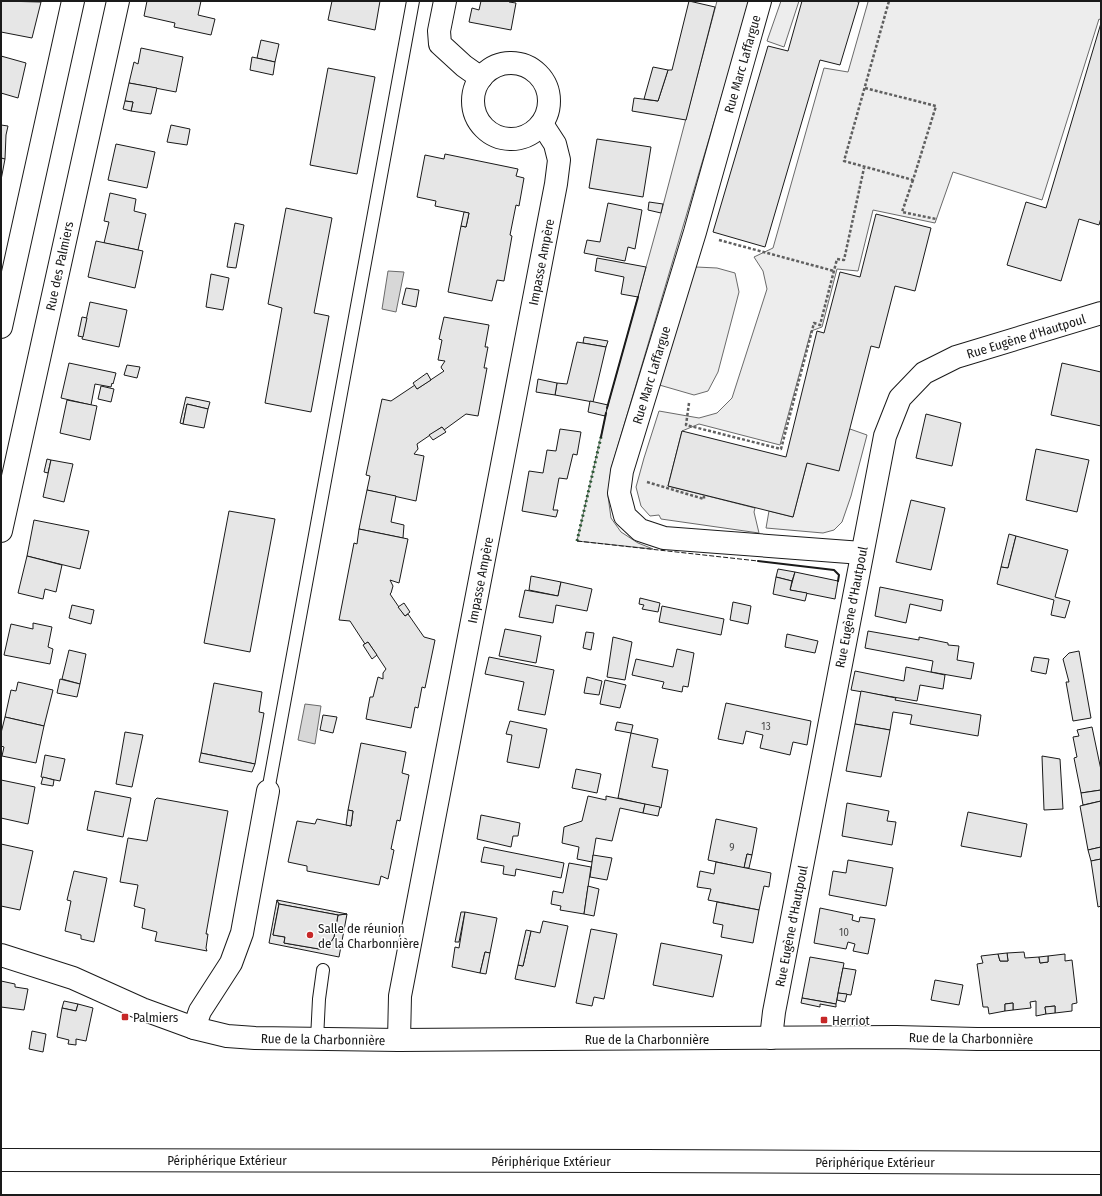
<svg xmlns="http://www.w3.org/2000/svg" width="1102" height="1196" font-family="'Fira Sans Condensed',sans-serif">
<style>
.built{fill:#ededed;stroke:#6a6a6a}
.water{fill:#d7d7d7;stroke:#6a6a6a}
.building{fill:#e6e6e6;stroke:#1a1a1a}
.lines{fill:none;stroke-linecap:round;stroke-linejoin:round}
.service-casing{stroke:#1a1a1a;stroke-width:14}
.minor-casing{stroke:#1a1a1a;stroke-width:24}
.tertiary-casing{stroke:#1a1a1a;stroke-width:24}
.motorway-casing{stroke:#1a1a1a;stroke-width:24}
.path{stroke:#5f5f5f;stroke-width:2.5;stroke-dasharray:3 2;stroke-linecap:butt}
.service{stroke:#fff;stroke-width:12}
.minor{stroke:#fff;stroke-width:22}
.tertiary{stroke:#fff;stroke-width:22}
.motorway{stroke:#fff;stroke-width:22}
.hedge{stroke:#2b5a34;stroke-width:3;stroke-dasharray:2 3;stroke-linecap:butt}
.fence{stroke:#1a1a1a;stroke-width:1;stroke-dasharray:5 2;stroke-linecap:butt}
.wall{stroke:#1a1a1a;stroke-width:2}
.poi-dot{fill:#c62828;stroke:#fff;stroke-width:1.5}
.labels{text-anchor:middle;stroke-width:3;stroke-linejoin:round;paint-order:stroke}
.number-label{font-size:11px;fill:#4d4d4d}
.street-label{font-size:13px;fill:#1a1a1a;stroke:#fff}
.poi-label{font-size:13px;fill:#1a1a1a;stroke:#fff;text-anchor:start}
</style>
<rect width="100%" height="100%" fill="#fff"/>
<g class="built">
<polygon points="717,1 750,1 611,469 608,496 611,518 621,532 638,543 653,549 577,541 608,405 661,213"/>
<polygon points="781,1 799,1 784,47 767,41"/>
<polygon points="866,1 1101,1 1101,20 1099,19 1042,200 953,172 935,223 873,210 858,271 837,269 822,327 811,331 780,445 699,424 682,431 668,486 755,508 754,512 759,533 661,519 659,515 650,516 641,506 636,487 644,458 659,411 699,418 717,413 732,398 767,289 763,271 754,257 773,248 824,68 848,72 868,2"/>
<polygon points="696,267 717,268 735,273 739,292 718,372 708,391 694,395 649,382"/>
<polygon points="850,429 867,435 851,496 842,522 834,530 823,533 766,528 769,511 793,517 807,463"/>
</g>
<g class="water">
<polygon points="388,271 404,272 396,312 382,309"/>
<polygon points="305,704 321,706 315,744 298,740"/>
</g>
<g class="building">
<polygon points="1,1 41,2 32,38 1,32"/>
<polygon points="147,1 201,1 198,15 215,19 211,35 174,27 175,23 144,16"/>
<polygon points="332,1 380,1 375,30 328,20"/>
<polygon points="481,1 509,1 509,2 516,3 511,30 469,22 472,8 479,10"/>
<polygon points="689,1 715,7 686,120 632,111 634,98 658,101 668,70 672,70"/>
<polygon points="802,1 854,1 859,2 840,65 820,60 765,247 713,232 768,46 788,51"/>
<polygon points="1101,23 1101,218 1099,225 1079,219 1061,281 1007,265 1026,202 1046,208"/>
<polygon points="261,40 279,44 275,62 257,58"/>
<polygon points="141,48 183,57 176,92 129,83 134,62 138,64"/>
<polygon points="1,56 26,63 18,98 1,93"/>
<polygon points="252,57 275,62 273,75 250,70"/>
<polygon points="653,67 668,70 658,101 644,99"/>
<polygon points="328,68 375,77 357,174 310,165"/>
<polygon points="129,83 157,88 151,114 131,111 133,102 125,101"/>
<polygon points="125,101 133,102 131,111 123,109"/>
<polygon points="1,125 8,126 6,135 5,159 1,158"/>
<polygon points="171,125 190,129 187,145 167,142"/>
<polygon points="597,139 651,147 643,197 589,188"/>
<polygon points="116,144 155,152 147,188 108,180"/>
<polygon points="445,154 518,169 516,176 524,178 519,206 516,205 510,235 512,236 504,281 497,280 492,301 448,292 461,226 466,227 469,213 435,206 436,201 417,197 425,155 444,159"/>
<polygon points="1,158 5,159 1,180"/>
<polygon points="110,193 136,199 134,211 146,214 138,250 104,243 109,222 104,221"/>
<polygon points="649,202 663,204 661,213 648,210"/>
<polygon points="608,203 642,210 635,249 628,247 625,261 584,253 587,240 600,242"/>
<polygon points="286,208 332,218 314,313 329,316 311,412 265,403 282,308 268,304"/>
<polygon points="464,212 469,213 466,227 461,226"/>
<polygon points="876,214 931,228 915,291 895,286 879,348 871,346 839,471 807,463 793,517 668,486 682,431 786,457 817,331 824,333 840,272 860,277"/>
<polygon points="235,223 244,225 236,268 227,267"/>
<polygon points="96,241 143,251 135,288 88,277"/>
<polygon points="597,258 646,267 638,297 621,294 624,277 595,271"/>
<polygon points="211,274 229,278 223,310 206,307"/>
<polygon points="406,288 419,290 416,307 402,304"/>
<polygon points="90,302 127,310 119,347 82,339"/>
<polygon points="82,317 87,318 83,337 78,336"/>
<polygon points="444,317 489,325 485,347 488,347 484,368 487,368 478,416 466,414 444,430 442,427 417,444 418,449 414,454 424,456 416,501 367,490 370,476 366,475 382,399 391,401 415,385 417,389 444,371 442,369 441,367 445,361 438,360 442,340 439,339"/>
<polygon points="584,337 608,341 606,347 583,343"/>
<polygon points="577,342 606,347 593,402 555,395 557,383 567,384"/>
<polygon points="69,363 116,373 113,384 112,383 111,387 95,384 91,405 61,398"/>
<polygon points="1062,363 1101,372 1101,426 1051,415"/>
<polygon points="127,365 140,367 137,378 124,375"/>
<polygon points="427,373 431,380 417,389 413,383"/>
<polygon points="538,379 557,383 555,395 536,392"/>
<polygon points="101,386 114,389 111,402 98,399"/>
<polygon points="186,397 210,402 208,409 187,404 183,424 180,423"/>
<polygon points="67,400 97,406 90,440 60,433"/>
<polygon points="590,401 608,405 605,416 588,412"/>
<polygon points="187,404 208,409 204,428 183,424"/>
<polygon points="926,414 961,423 952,466 916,458"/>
<polygon points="442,427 446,432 433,440 429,435"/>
<polygon points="560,429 581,432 577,455 573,454 567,479 559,478 553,510 558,510 556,517 522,511 529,471 543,473 547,450 556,451"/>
<polygon points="1036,449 1089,460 1077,512 1026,500"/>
<polygon points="47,459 51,460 48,473 44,472"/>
<polygon points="51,460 73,464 64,502 43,497"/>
<polygon points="367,490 396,496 391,522 404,525 403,538 359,529"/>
<polygon points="911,500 945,508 931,570 896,562"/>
<polygon points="229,511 275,519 250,652 204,643"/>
<polygon points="34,520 89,531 80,569 27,556"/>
<polygon points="359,529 408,539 399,583 390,580 393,586 391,593 390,594 405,616 408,614 424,637 435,640 425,688 422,687 418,708 415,707 411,728 366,719 370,697 373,697 378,677 383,679 383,673 386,669 368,642 365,644 350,621 339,620 354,543 357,544"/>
<polygon points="1009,534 1016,536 1008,568 1001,567"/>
<polygon points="1016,536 1068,550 1055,597 1070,601 1065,618 1051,615 1054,600 997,584 1001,567 1008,568"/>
<polygon points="27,556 62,565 56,592 45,589 43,599 18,593"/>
<polygon points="778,569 795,572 792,581 776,577"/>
<polygon points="795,572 838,581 835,599 790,590"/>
<polygon points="531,576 561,582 558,596 529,590"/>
<polygon points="776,577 792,581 790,590 807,593 805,601 773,594"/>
<polygon points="561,582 592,589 587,611 556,605 553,623 519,617 525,590 558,596"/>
<polygon points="880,587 943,600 941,611 910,604 906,623 875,616"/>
<polygon points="640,598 660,603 658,612 642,609 644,605 639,604"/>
<polygon points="733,602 751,606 748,624 730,620"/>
<polygon points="404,603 410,612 405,616 398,607"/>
<polygon points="72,605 94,610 91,624 69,618"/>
<polygon points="662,606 724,619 721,635 659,622"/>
<polygon points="33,623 52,627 48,647 53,649 50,664 4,655 11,624 33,629"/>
<polygon points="505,629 541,636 536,663 499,656"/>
<polygon points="868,631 919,640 919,637 948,643 948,645 959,646 957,660 974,663 971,679 931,672 933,661 865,648"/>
<polygon points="586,632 594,633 591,650 583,648"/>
<polygon points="787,634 818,641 815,653 785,647"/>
<polygon points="613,637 632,642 625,680 607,677"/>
<polygon points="368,642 377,655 372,659 363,645"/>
<polygon points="677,649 694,653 688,687 683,686 682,692 662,688 664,682 632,675 636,659 673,667"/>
<polygon points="69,650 86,654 80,684 62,679"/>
<polygon points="1079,651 1091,718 1073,721 1066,682 1069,682 1063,659 1069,653"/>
<polygon points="489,657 554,670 545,715 518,710 524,682 485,674"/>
<polygon points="1034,657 1049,659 1046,674 1031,671"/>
<polygon points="906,667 945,675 943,689 920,685 917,701 851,690 855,671 904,681"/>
<polygon points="587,677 602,681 599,695 584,693"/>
<polygon points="60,679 80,684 77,697 57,693"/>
<polygon points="605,680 626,685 620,708 600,704"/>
<polygon points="18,682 53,690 44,726 5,717 11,690 16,691"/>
<polygon points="214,683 262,692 259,712 264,713 255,764 201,753"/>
<polygon points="861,691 896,698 895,700 981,715 978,736 910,724 912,715 893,712 890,730 855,724"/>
<polygon points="726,703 811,721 807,745 793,742 790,755 760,748 763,735 746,731 743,744 718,739"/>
<polygon points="323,715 337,717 333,733 320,730"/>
<polygon points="5,717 44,726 36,763 2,756 4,747 1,746 1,733"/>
<polygon points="510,721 547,729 539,768 507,762 512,735 506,734"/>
<polygon points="617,722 633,725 631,733 615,730"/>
<polygon points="855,724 890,730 881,777 846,771"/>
<polygon points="1092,727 1101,770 1101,790 1081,793 1074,758 1077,757 1073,737 1079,736 1077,730"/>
<polygon points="125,732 143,735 132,787 116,784"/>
<polygon points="631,733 658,739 652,767 668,770 661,808 618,798"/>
<polygon points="361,743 406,752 402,773 409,775 400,821 397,820 391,849 394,850 388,879 381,876 379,885 307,871 307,866 288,862 297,821 315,824 317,819 351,826 353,811 348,810"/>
<polygon points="201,753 255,764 252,772 199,762"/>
<polygon points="45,755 65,759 60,781 41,777"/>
<polygon points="1042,756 1060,759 1063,809 1044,810"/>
<polygon points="576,769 601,774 597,793 572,788"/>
<polygon points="43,777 54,780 53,786 41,784"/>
<polygon points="1,780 35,787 28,824 1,818"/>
<polygon points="1101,790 1101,801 1083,805 1081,793"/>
<polygon points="95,791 131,798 123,837 87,830"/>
<polygon points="588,796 606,800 606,796 645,804 643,813 620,808 612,841 596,838 592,862 577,859 579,847 562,843 564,827 582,821"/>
<polygon points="157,798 228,811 206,934 208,934 206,948 207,951 155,941 157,932 142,928 145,909 134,906 138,885 120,882 128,838 147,841 155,800"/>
<polygon points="1101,801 1101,847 1088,850 1080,806"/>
<polygon points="847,803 889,811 887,821 896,822 892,845 842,836"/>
<polygon points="645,804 660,807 658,816 643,813"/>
<polygon points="348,810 353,811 351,826 346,825"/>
<polygon points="968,812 1027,824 1021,857 961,846"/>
<polygon points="481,815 520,823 518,836 513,836 511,847 477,839"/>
<polygon points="716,819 757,828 752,855 747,854 744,868 708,860"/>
<polygon points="1,844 33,851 20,910 1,906"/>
<polygon points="484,847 564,863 561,878 516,869 515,876 503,874 504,866 481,862"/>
<polygon points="1101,847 1101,859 1091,861 1088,850"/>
<polygon points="747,854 752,855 749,868 744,868"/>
<polygon points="593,855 612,858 607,880 590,877"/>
<polygon points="1101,859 1101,906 1098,907 1091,861"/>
<polygon points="848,860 893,868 886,906 829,895 833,871 846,873"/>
<polygon points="716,862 771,873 769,887 764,886 759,910 708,900 711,889 697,887 700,871 714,874"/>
<polygon points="569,863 591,867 584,914 560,910 561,906 551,904 553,891 563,893"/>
<polygon points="74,871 107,878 94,942 81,939 81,935 65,931 71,901 67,900"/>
<polygon points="588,886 599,889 594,916 584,914"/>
<polygon points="277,900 279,904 273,935 285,937 284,943 319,949 324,948 329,945 334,937 338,915 347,914 339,957 269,943"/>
<polygon points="277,900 347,914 338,915 279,904"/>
<polygon points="717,902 759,910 753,943 721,937 723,925 713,923"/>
<polygon points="279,904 338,915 334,937 329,945 324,948 319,949 284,943 285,937 273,935"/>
<polygon points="820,908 853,915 852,920 859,922 860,917 875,919 868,954 853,951 855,944 848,942 846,949 814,943"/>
<polygon points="461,912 465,912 459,942 455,942"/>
<polygon points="465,912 497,918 490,953 485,952 480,973 452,967 455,947 459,948"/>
<polygon points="543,921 568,926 555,987 515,979 518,965 523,966 531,931 540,933"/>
<polygon points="591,929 617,934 604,999 594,997 592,1006 576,1003"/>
<polygon points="526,930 531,931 523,966 518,965"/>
<polygon points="661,943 722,955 713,997 653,985"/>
<polygon points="485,952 490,953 486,974 480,973"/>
<polygon points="1024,952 1025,958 1039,957 1040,963 1048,962 1048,956 1065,954 1065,961 1072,960 1077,1003 1072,1004 1072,1011 1055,1013 1055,1006 1045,1007 1046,1014 1036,1016 1036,1001 1030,1002 1031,1008 1013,1010 1013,1003 1005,1004 1005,1011 989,1014 988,1007 983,1007 977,964 983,963 981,956 998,954 1000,961 1008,961 1007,953"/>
<polygon points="1007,953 1008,961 1000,961 998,954"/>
<polygon points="1048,956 1048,962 1040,963 1039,957"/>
<polygon points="810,957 844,963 836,1004 802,998"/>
<polygon points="843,968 856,970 851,995 838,993"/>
<polygon points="935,980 963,985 959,1005 931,1000"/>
<polygon points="1,981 15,984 15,987 28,989 24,1010 1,1007"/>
<polygon points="838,993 847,994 845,1002 837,1000"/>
<polygon points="802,998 836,1004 836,1007 820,1004 820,1007 801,1003"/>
<polygon points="64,1001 78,1004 76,1011 62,1008"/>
<polygon points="1013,1003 1013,1010 1005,1011 1005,1004"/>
<polygon points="78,1004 93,1008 86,1041 76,1039 76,1045 68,1044 69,1040 57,1037 62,1008 76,1011"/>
<polygon points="1055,1006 1055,1013 1046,1014 1045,1007"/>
<polygon points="32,1031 46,1034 43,1052 29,1049"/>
</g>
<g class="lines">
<g class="service-casing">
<g id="service">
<polyline points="268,791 413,1"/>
<polyline points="317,1039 319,999 323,970"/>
</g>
</g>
<g class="minor-casing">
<g id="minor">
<polyline points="445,1 439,31 440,44 464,66 481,78"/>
<polyline points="760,1 695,232 622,471 619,493 625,516 640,530 664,538 862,553"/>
<circle cx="511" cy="101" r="38"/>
<polyline points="1,327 73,1"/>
<polyline points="1,531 118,1"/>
<polyline points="194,1028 200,1011 231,963 242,933 268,791"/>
<polyline points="771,1038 774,1012 885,436 900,398 924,373 956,357 1101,313"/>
<polyline points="399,1040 400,996 556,184 559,160 555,144 542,124"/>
</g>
</g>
<g class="tertiary-casing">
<polyline id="tertiary" points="1,955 73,978 142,1009 194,1028 227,1036 255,1038 399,1040 896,1037 977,1039 1101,1039"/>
</g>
<g class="motorway-casing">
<polyline id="motorway" points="1,1160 644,1161 1101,1163"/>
</g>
<g class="path">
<polyline points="865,88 936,106 913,180 844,161 889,1"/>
<polyline points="913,180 902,212 936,219"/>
<polyline points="719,240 834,271"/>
<polyline points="689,403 686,425 781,449 814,323 820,325 837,259 844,260 864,168"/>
<polyline points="647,482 704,499 704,494"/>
</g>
<use href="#service" class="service"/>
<use href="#minor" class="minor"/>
<use href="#tertiary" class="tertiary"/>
<use href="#motorway" class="motorway"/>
<polyline class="hedge" points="577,541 601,437"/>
<polyline class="fence" points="577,541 758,561"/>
<g class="wall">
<polyline points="607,408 638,297"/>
<polyline points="601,437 606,413"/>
<polyline points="758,561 834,570 839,575 838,581"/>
</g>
</g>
<g class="poi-dot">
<circle cx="310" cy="935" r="4"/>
<rect x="121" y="1013" width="8" height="8" rx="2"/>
<rect x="820" y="1016" width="8" height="8" rx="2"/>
</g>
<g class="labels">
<g class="number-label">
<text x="766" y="730">13</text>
<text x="732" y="851">9</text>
<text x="844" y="936">10</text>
</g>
<g class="street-label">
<text transform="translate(742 64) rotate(-74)" y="5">Rue Marc Laffargue</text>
<text transform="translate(541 262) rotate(-79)" y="5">Impasse Ampère</text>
<text transform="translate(59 266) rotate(-78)" y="5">Rue des Palmiers</text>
<text transform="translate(1026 336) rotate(-17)" y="5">Rue Eugène d'Hautpoul</text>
<text transform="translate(651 375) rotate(-73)" y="5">Rue Marc Laffargue</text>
<text transform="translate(480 580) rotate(-79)" y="5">Impasse Ampère</text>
<text transform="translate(851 607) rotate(-79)" y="5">Rue Eugène d'Hautpoul</text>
<text transform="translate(791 926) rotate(-79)" y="5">Rue Eugène d'Hautpoul</text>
<text transform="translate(971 1038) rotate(1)" y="5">Rue de la Charbonnière</text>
<text transform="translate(323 1039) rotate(1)" y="5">Rue de la Charbonnière</text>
<text x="647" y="1044">Rue de la Charbonnière</text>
<text x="227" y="1165">Périphérique Extérieur</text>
<text x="551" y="1166">Périphérique Extérieur</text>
<text x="875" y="1167">Périphérique Extérieur</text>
</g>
<g class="poi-label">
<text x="318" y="933">Salle de réunion<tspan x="318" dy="15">de la Charbonnière</tspan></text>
<text x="133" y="1022">Palmiers</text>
<text x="832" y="1025">Herriot</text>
</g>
</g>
<rect width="1102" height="1196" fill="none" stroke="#1a1a1a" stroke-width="4"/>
</svg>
